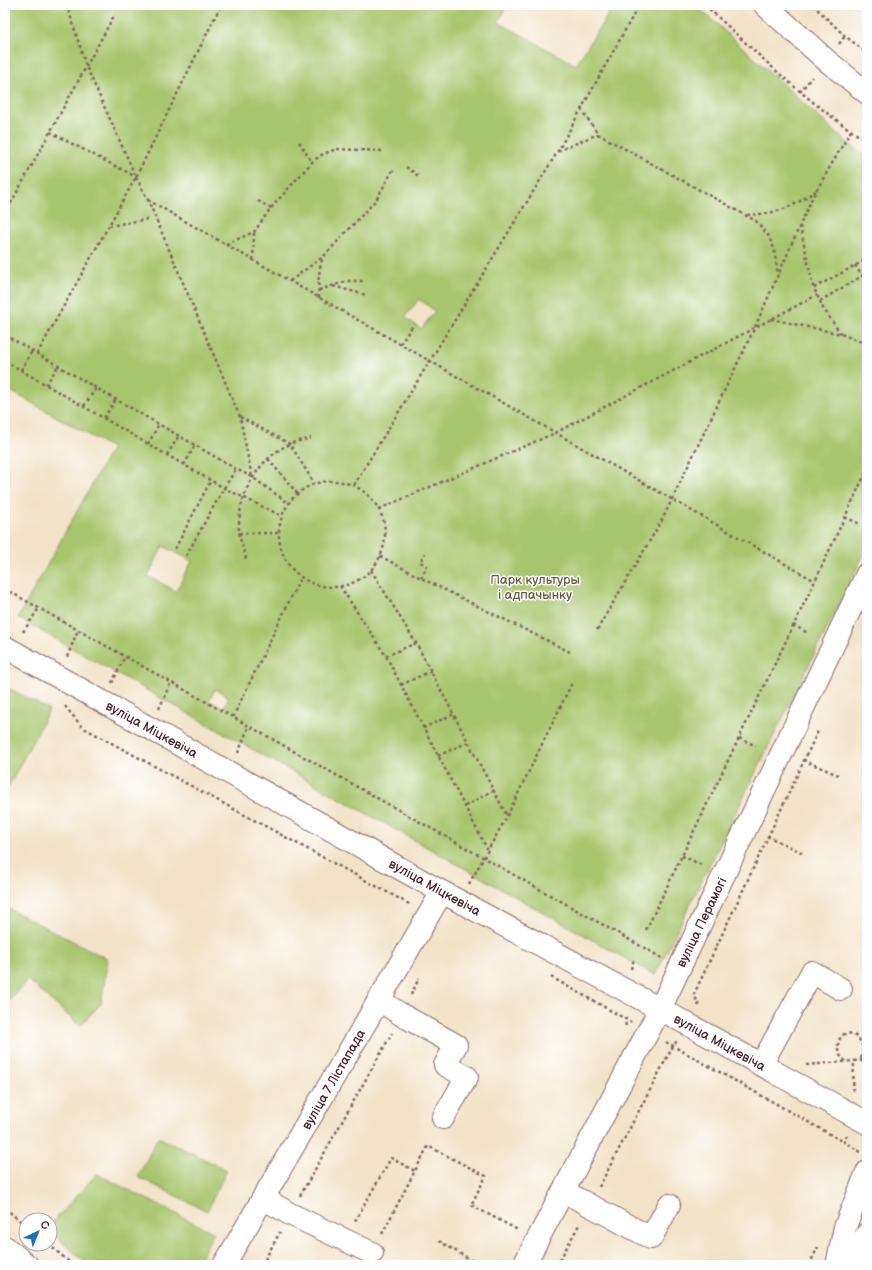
<svg xmlns="http://www.w3.org/2000/svg" width="872" height="1270" font-family="'Balsamiq Sans',sans-serif">
<style>
.green{fill:#a7c56c;stroke:#78724c;fill-rule:evenodd}
.lines{fill:none;stroke-linecap:round;stroke-linejoin:round}
.minor-casing{stroke:#856462;stroke-width:24}
.major-casing{stroke:#856462;stroke-width:24}
.path{stroke:#856462;stroke-width:2.5;stroke-dasharray:3 3;stroke-linecap:butt}
.minor{stroke:#fff;stroke-width:22}
.major{stroke:#fff;stroke-width:22}
.labels{text-anchor:middle;stroke-width:3;stroke-linejoin:round;paint-order:stroke}
.park-label{font-size:13px;fill:#6b5942;stroke:#fff}
.street-label{font-size:13px;fill:#4a1f2b;stroke:#fff}
</style>
<rect width="100%" height="100%" fill="#fff"/>
<filter id="ink" filterUnits="userSpaceOnUse"><feTurbulence type="fractalNoise" baseFrequency=".025" numOctaves="2"/><feDisplacementMap in="SourceGraphic" scale="8" xChannelSelector="R" yChannelSelector="G"/><feConvolveMatrix kernelMatrix="1 2 1 2 8 2 1 2 1" color-interpolation-filters="sRGB"/></filter>
<filter id="wash" filterUnits="userSpaceOnUse"><feTurbulence type="fractalNoise" baseFrequency=".012" numOctaves="4" result="noise"/><feDisplacementMap in="SourceGraphic" scale="16" xChannelSelector="R" yChannelSelector="G"/><feGaussianBlur stdDeviation="0.9" result="paint"/><feColorMatrix in="noise" values="0 0 0 0 0 0 0 0 0 0 0 0 0 0 0 0 0 1.4 0 .05"/><feComposite in="paint" operator="in"/></filter>
<g filter="url(#wash)">
<rect width="100%" height="100%" fill="#f2e3c8"/>
<g class="green">
<path d="M5 5H507L498 22 576 65 614 5H696L844 140 867 157V548L655 975 18 618 112 448 9 390 5 397ZM419 299 435 311 421 329 405 317ZM163 546 192 561 176 591 148 576ZM215 689 229 697 224 708 209 701Z"/>
<polygon points="5,686 49,710 5,793"/>
<polygon points="5,907 108,959 101,1003 80,1026 28,980 5,1005"/>
<polygon points="158,1137 227,1170 207,1211 138,1177"/>
<polygon points="97,1174 214,1233 196,1265 88,1265 50,1231 50,1225"/>
</g>
</g>
<g filter="url(#ink)">
<g class="lines">
<g class="minor-casing">
<g id="minor">
<polyline points="379,1000 402,1015 456,1045 445,1065 467,1077 443,1118"/>
<polyline points="761,1065 812,972 841,989"/>
<polyline points="563,1191 651,1238 669,1205"/>
<polyline points="263,1198 290,1214 372,1253"/>
<polyline points="5,1247 27,1265"/>
<polyline points="224,1265 442,892"/>
<polyline points="524,1265 660,1009 867,574"/>
</g>
</g>
<g class="major-casing">
<g id="major">
<polyline points="765,5 826,60 867,93"/>
<polyline points="5,647 442,892 660,1009 867,1123"/>
<polyline points="837,1265 845,1227 867,1172"/>
<polyline points="848,1265 867,1234"/>
</g>
</g>
<g class="path">
<polyline points="67,5 86,66 136,177 148,200 240,417 252,477"/>
<path d="M705 5C757 53 807 103 867 141"/>
<polyline points="813,5 845,36 867,53"/>
<polyline points="839,44 845,36"/>
<polyline points="800,92 812,77"/>
<polyline points="581,109 598,134 756,221 768,235 774,248 778,275"/>
<polyline points="50,132 136,177"/>
<polyline points="299,142 312,162"/>
<polyline points="558,151 598,134"/>
<polyline points="406,167 420,177"/>
<polyline points="148,200 815,581"/>
<polyline points="258,201 271,208"/>
<polyline points="5,214 115,14"/>
<path d="M747 215C779 213 789 209 816 191"/>
<polyline points="109,226 148,219"/>
<polyline points="800,226 813,286 823,308 841,334"/>
<polyline points="226,244 254,232 271,208 312,162 323,154 337,149 382,151"/>
<polyline points="253,260 254,232"/>
<polyline points="855,265 862,276"/>
<polyline points="290,281 324,256 376,200 393,170"/>
<polyline points="333,286 366,295"/>
<polyline points="814,288 867,259"/>
<polyline points="319,290 347,281 364,281"/>
<path d="M319 298C318 283 318 271 323 257"/>
<polyline points="820,301 867,273"/>
<polyline points="771,319 841,334 867,344"/>
<polyline points="5,335 236,469 252,477 288,503"/>
<polyline points="400,344 414,324"/>
<polyline points="37,354 136,177 221,5"/>
<polyline points="5,361 224,488 282,516"/>
<polyline points="21,370 32,351"/>
<polyline points="46,385 58,366"/>
<polyline points="84,406 96,388"/>
<polyline points="240,417 290,444 314,483"/>
<polyline points="104,418 116,399"/>
<polyline points="148,444 159,424"/>
<polyline points="167,455 179,436"/>
<polyline points="268,459 297,493"/>
<polyline points="184,465 195,445"/>
<circle cx="332" cy="534" r="53"/>
<polyline points="354,485 558,151 639,5"/>
<polyline points="379,509 555,433 817,295"/>
<polyline points="845,517 860,524"/>
<polyline points="239,533 279,533"/>
<polyline points="175,549 211,480"/>
<polyline points="186,556 224,488 236,469"/>
<polyline points="380,556 421,578 570,652"/>
<path d="M246 559C244 550 240 541 239 532 237 496 257 459 290 444 296 441 304 440 311 438"/>
<polyline points="371,570 416,643 507,816"/>
<polyline points="421,578 427,566 420,562 425,553"/>
<polyline points="340,586 386,656 487,849"/>
<polyline points="5,589 662,958"/>
<polyline points="793,625 808,633"/>
<polyline points="597,630 662,520 755,327 813,196 851,131"/>
<polyline points="23,632 39,608"/>
<polyline points="386,656 416,643"/>
<polyline points="67,657 78,630"/>
<polyline points="112,683 125,656"/>
<polyline points="401,685 431,671"/>
<polyline points="65,706 82,727 411,905"/>
<polyline points="159,709 171,682"/>
<polyline points="233,717 301,577"/>
<polyline points="423,728 454,714"/>
<polyline points="739,738 756,746"/>
<polyline points="238,753 249,726"/>
<polyline points="438,756 468,742"/>
<polyline points="803,760 838,775"/>
<polyline points="465,806 494,790"/>
<polyline points="767,836 805,854"/>
<polyline points="682,856 702,865"/>
<polyline points="469,884 507,816 572,683"/>
<polyline points="646,930 815,581 867,470"/>
<polyline points="631,969 634,959"/>
<polyline points="551,977 631,1022"/>
<polyline points="411,995 419,978"/>
<polyline points="699,1006 694,994 818,731"/>
<polyline points="625,1017 626,1028"/>
<polyline points="666,1042 844,1142"/>
<path d="M846 1061C840 1057 837 1052 838 1045 842 1020 872 1040 860 1060L867 1064"/>
<polyline points="806,1065 867,1060"/>
<polyline points="853,1091 854,1061"/>
<polyline points="847,1135 844,1142 861,1152"/>
<polyline points="599,1187 673,1046 677,1041"/>
<polyline points="300,1196 392,1033"/>
<polyline points="5,1208 26,1226"/>
<polyline points="355,1221 391,1158 415,1171"/>
<polyline points="382,1234 428,1146 486,1176 471,1205 518,1230"/>
<polyline points="439,1241 479,1265"/>
<polyline points="48,1244 73,1265"/>
<polyline points="262,1265 280,1232"/>
<polyline points="557,1265 580,1223"/>
<polyline points="809,1265 818,1247"/>
</g>
<use href="#minor" class="minor"/>
<use href="#major" class="major"/>
</g>
</g>
<g class="labels">
<g class="park-label">
<text x="535" y="584">Парк культуры<tspan x="535" dy="15">і адпачынку</tspan></text>
</g>
<g class="street-label">
<text transform="translate(152 729) rotate(29)" y="5">вуліца Міцкевіча</text>
<text transform="translate(435 887) rotate(29)" y="5">вуліца Міцкевіча</text>
<text transform="translate(701 922) rotate(-64)" y="5">вуліца Перамогі</text>
<text transform="translate(720 1042) rotate(29)" y="5">вуліца Міцкевіча</text>
<text transform="translate(333 1079) rotate(-60)" y="5">вуліца 7 Лістапада</text>
</g>
</g>
<rect width="872" height="1270" fill="none" stroke="#fff" stroke-width="20"/>
<g transform="translate(38 1232) rotate(44)"><circle r="19" fill="#ffffff" stroke="#b7a5aa"/>
<path d="M0-3L7 15L0 10L-7 15Z" fill="#1f6fb2"/>
<text y="-6" font-size="11" font-weight="bold" text-anchor="middle" fill="#4a1f2b">С</text>
</g>
</svg>
